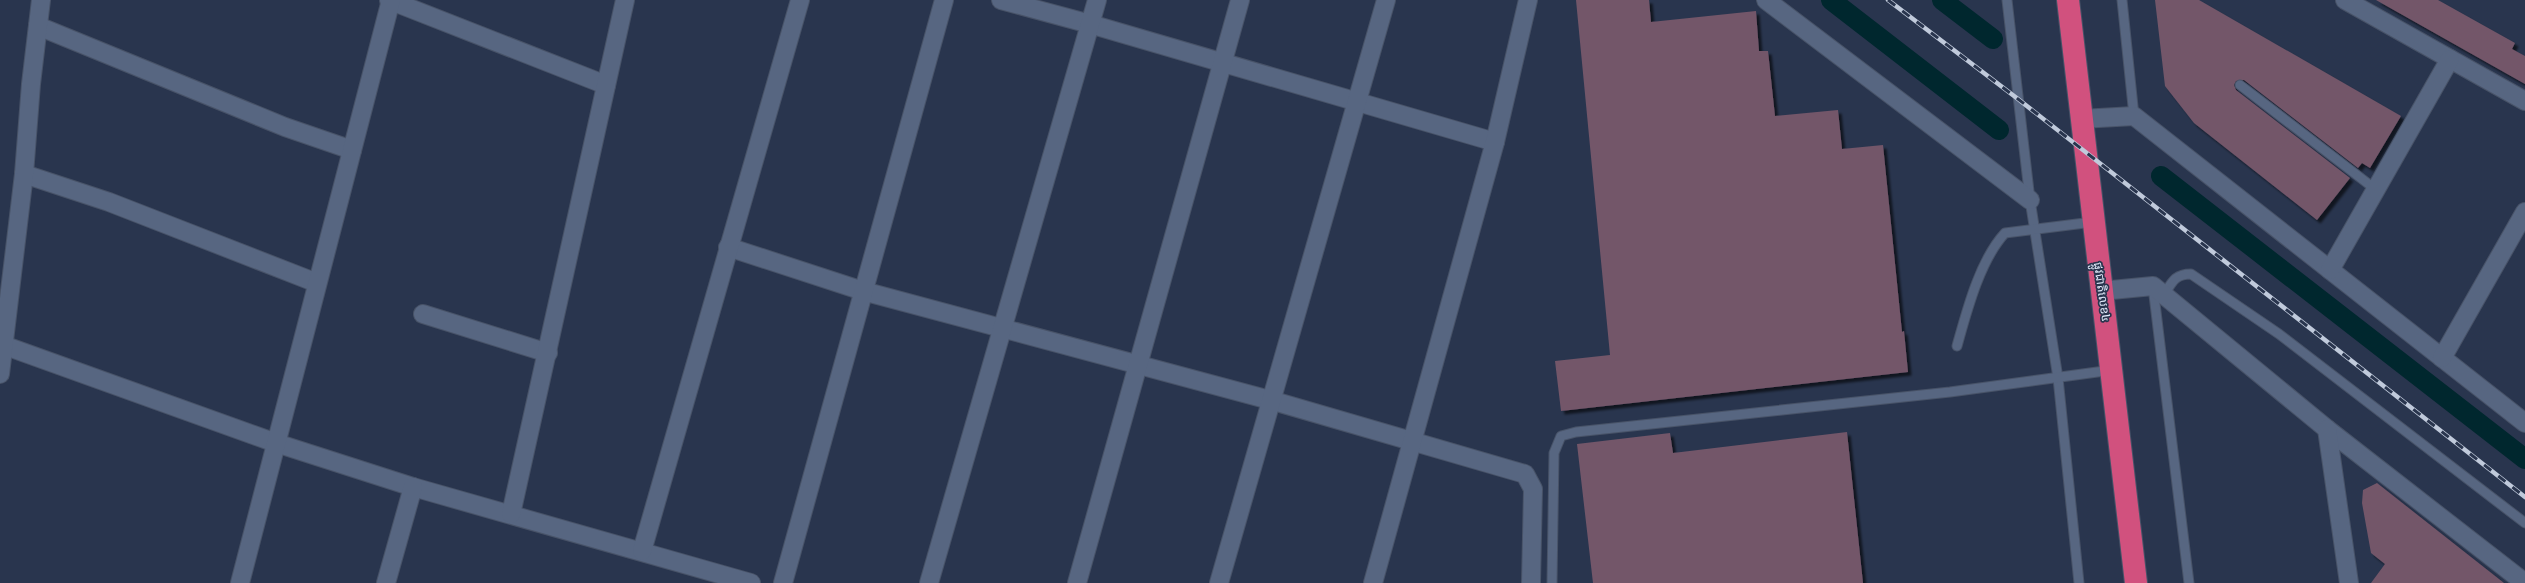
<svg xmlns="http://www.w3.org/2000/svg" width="2525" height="583" font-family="'Varela Round','Noto Sans Khmer',sans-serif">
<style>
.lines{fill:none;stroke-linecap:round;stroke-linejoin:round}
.canal{stroke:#00272e;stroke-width:20}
.building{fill:#735669;filter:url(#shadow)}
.lane-casing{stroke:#485368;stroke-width:11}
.street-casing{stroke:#485368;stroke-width:20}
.highway-casing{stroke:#485368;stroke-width:24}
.lane{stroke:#576681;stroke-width:9}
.street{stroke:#576681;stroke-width:18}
.highway{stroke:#d1517e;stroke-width:22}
.rail-casing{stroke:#c0cadb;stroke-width:4.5}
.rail{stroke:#29354e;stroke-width:3;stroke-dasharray:9;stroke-linecap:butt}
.labels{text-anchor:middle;stroke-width:3.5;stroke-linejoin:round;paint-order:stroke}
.street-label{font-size:12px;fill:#e5eefe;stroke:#29354e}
</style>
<defs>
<filter id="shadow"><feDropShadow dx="3.5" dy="3.5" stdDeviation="1" flood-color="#0009"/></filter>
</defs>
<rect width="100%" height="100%" fill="#29354e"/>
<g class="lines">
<g class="canal">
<polyline points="1831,0 1999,130"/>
<polyline points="1942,0 1993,39"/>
<polyline points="2161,176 2525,459"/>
</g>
</g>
<g class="building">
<polygon points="1576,0 1649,0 1651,22 1756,11 1759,51 1768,51 1775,116 1838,110 1842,149 1883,145 1902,332 1904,331 1908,372 1561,411 1555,361 1610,355"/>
<polygon points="2155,0 2199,0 2401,116 2370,168 2362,163 2358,168 2244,80 2236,81 2234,85 2236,90 2350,178 2317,220 2194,123 2165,86"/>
<polygon points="2376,0 2438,0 2515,43 2512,49 2525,56 2525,84"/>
<polygon points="1847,432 1863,583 1593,583 1577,444 1670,433 1673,453"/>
<polygon points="2377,483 2504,583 2371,583 2385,564 2371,553 2362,503 2363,490"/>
</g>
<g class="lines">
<g class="lane-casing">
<g id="lane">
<polyline points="2007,0 2030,200 2058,378 2079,583"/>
<polyline points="2122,0 2134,116"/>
<polyline points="2240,85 2375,189"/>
<polyline points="2153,287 2189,583"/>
<path d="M2164 295C2172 282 2175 274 2191 274L2279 334 2525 523"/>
<path d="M1957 346C1967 310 1980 260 2005 233L2093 222"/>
<polyline points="1552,583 1554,453 1561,436 1576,432 1950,392 2112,370"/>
</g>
</g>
<g class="street-casing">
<g id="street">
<polyline points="389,0 606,85"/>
<polyline points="1001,0 1090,24 1495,142"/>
<polyline points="1766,0 2030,200"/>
<polyline points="2345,0 2525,101"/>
<polyline points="38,26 285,127 352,150"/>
<polyline points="2081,119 2134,116 2525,423"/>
<polyline points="24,174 109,202 317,283"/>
<polyline points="728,247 863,291 1270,400 1525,474 1533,489 1531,583"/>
<polyline points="2330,270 2450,59"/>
<polyline points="2101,291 2153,286 2327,429 2525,583"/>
<polyline points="423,314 548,353"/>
<polyline points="0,344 276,443 413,487 751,583"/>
<polyline points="2442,358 2525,212"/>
<polyline points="0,374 24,174 31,84 41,0"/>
<polyline points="2327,429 2349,583"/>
<polyline points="511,514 625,0"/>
<polyline points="642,551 800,0"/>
<polyline points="240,583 391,0"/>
<polyline points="386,583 413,487"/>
<polyline points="783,583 944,0"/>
<polyline points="929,583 1097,0"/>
<polyline points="1077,583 1240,0"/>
<polyline points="1219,583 1386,0"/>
<polyline points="1373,583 1495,142 1528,0"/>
</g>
</g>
<g class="highway-casing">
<path id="highway" d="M2068 0C2090 194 2115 388 2136 583"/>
</g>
<use href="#lane" class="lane"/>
<use href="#street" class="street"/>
<use href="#highway" class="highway"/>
<g class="rail-casing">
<polyline id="rail" points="1888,0 2018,99 2525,497"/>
</g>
<use href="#rail" class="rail"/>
</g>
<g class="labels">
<g class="street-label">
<text transform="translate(2102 292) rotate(82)" y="4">ផ្លូវជាតិលេខ៤</text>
</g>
</g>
</svg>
